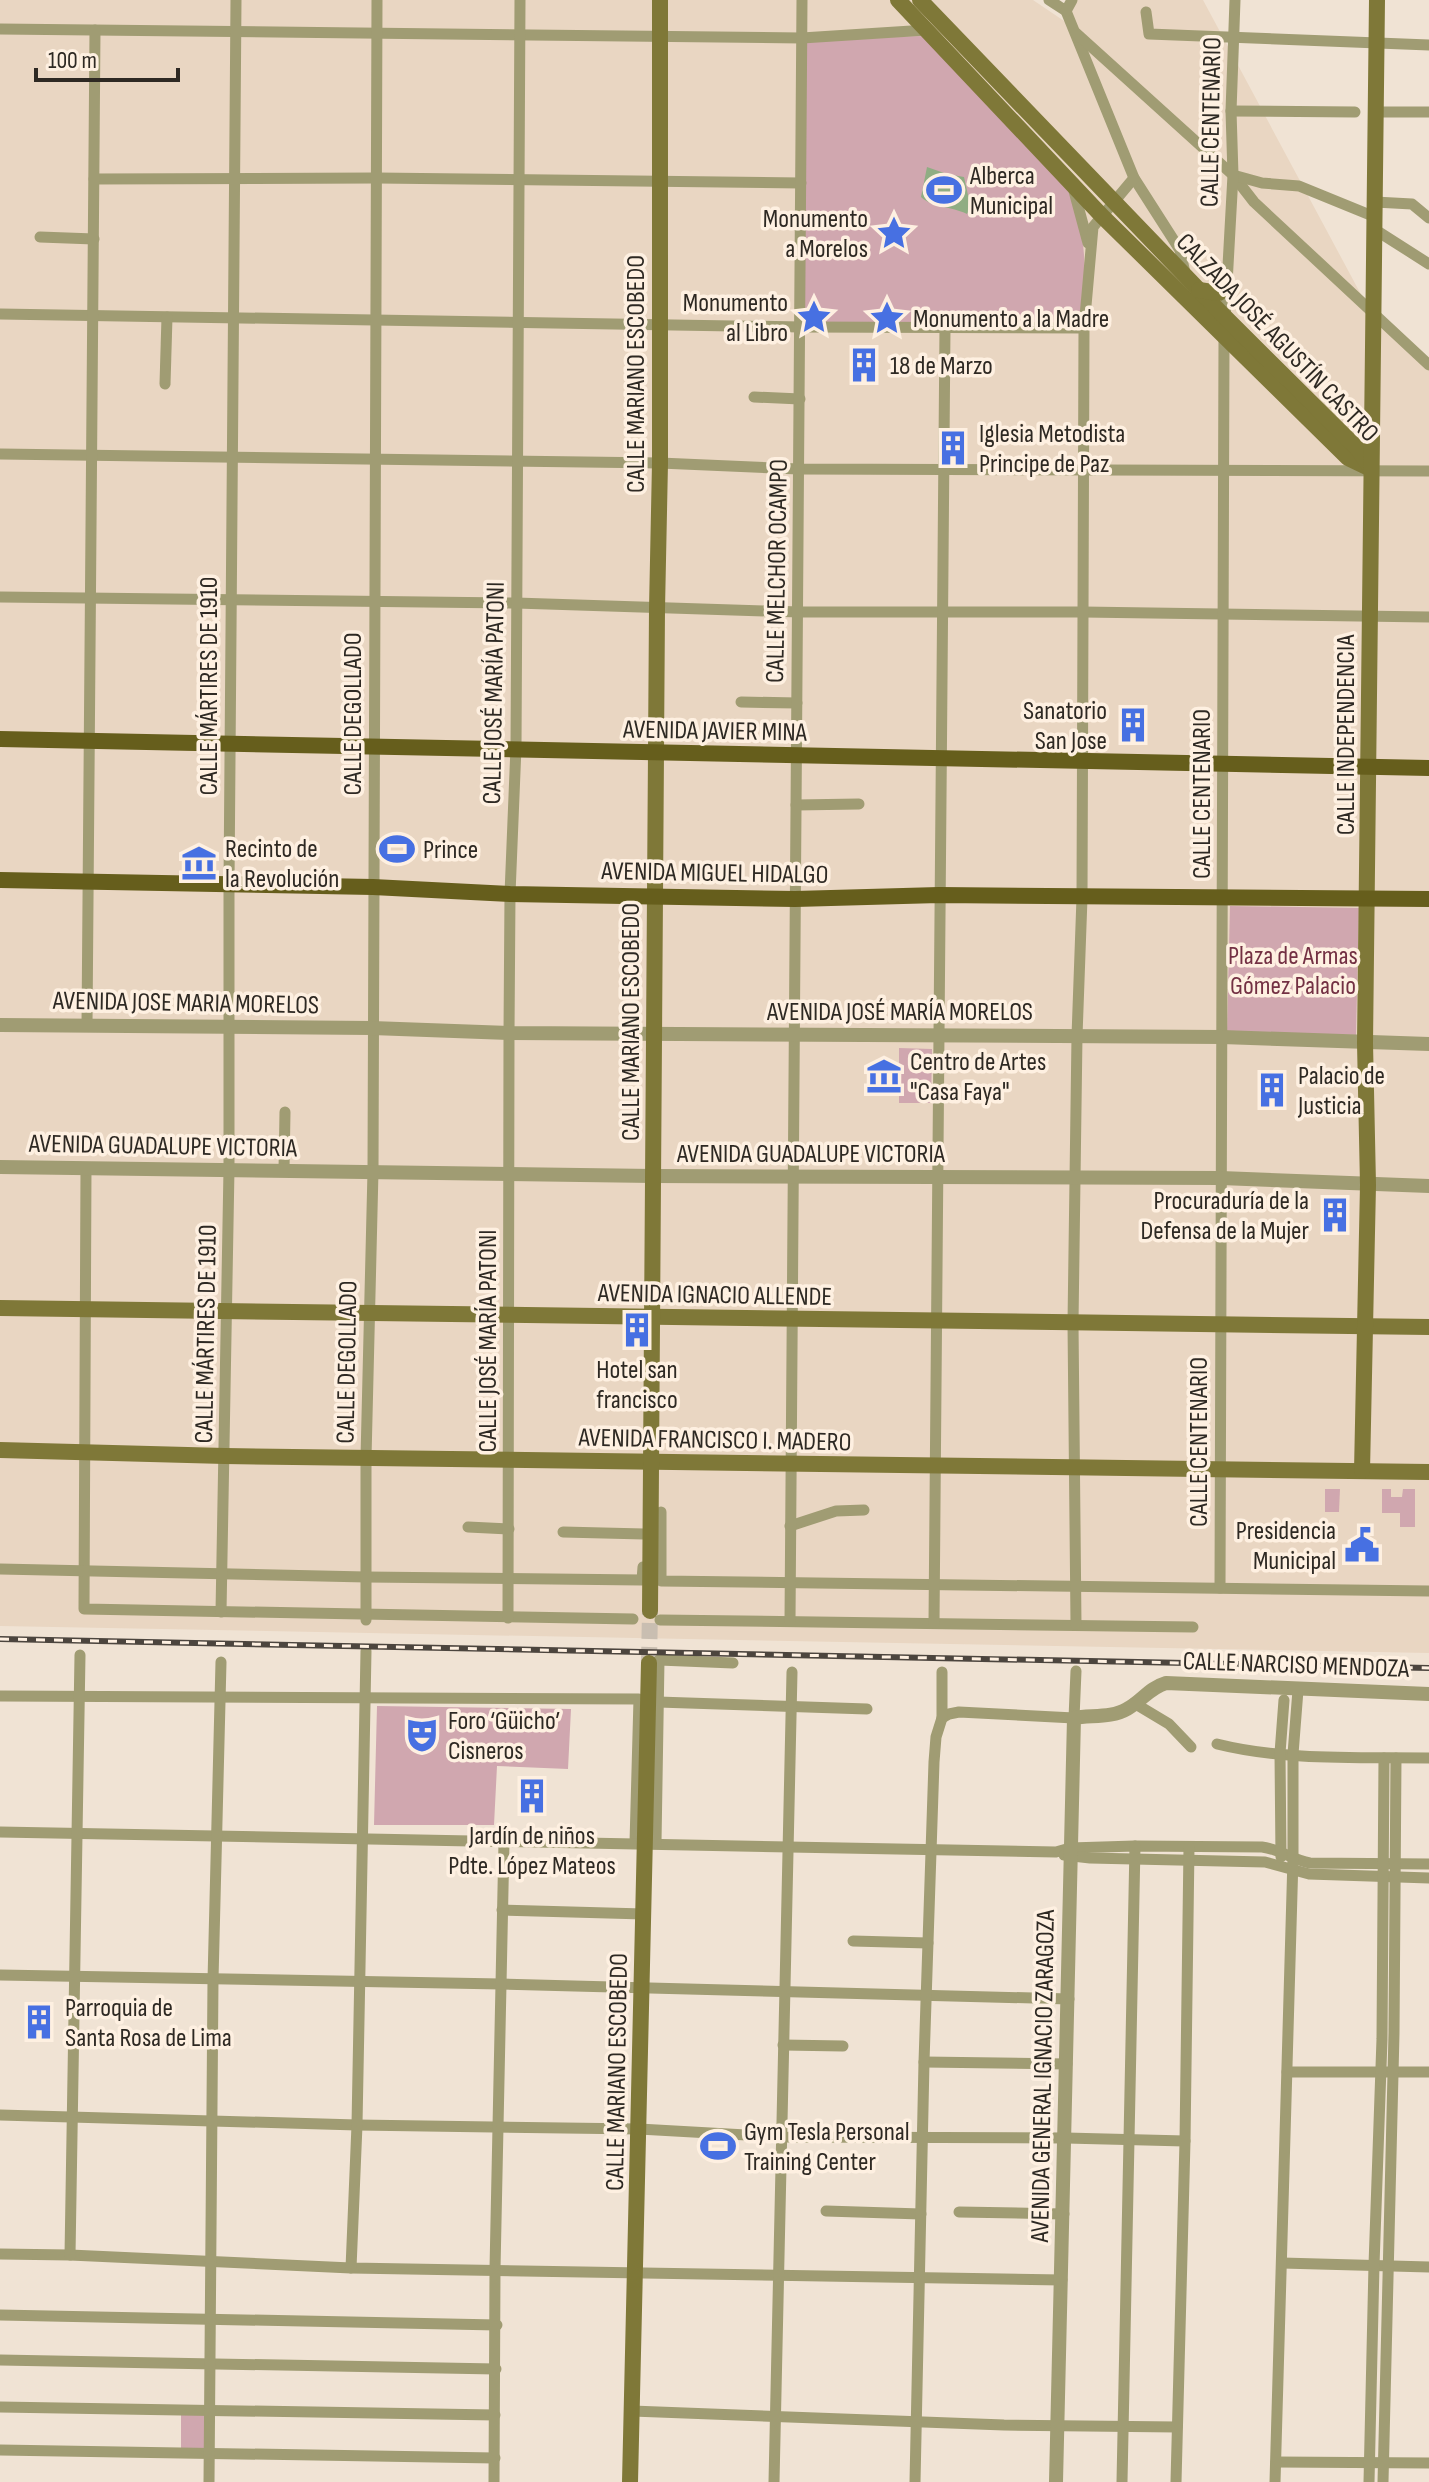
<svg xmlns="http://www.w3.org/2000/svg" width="1429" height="2482" font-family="'Sofia Sans Condensed',sans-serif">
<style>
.built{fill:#e9d6c2}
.green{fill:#d0a7af}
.water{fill:#90ad83}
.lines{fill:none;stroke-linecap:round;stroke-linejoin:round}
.secondary-tunnel{stroke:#c9beb1;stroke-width:16;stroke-dasharray:16 8;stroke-linecap:butt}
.minor{stroke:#a09c73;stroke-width:11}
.tertiary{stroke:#a09c73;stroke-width:14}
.secondary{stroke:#7f7838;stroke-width:16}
.primary{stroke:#665e1c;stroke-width:16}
.rail-casing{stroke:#4c453e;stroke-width:6}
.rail{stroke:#fef0e1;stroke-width:3;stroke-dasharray:9;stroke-linecap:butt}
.labels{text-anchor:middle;stroke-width:7;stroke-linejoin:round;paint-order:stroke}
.street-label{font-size:26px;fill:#2e2923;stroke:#fef0e1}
.poi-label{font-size:26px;fill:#2e2923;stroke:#fef0e1;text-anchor:start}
.park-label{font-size:26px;fill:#733043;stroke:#fef0e1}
</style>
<rect width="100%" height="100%" fill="#f0e3d4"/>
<polygon class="built" points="0,0 1033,0 1073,27 1066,0 1203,0 1372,315 1429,368 1429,1653 0,1626"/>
<g class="green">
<path d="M926 36 1065 181C1089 231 1085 274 1084 328L801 327V38Z"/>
<polygon points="1230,906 1359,908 1356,1035 1227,1032"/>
<polygon points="899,1048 932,1049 931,1103 899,1103"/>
<polygon points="1325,1489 1340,1489 1339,1512 1325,1512"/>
<polygon points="1382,1489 1391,1489 1391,1497 1402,1497 1403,1489 1415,1489 1415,1527 1400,1527 1400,1513 1382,1513"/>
<polygon points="377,1706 571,1709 568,1769 497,1766 494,1825 374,1825"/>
<polygon points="181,2411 207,2411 208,2450 181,2449"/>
</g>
<path class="water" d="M927 167 947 174 964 177 968 195 974 201 967 214C951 206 933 208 921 197Z"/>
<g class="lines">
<polyline class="secondary-tunnel" points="649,1663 650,1611"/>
<g class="minor">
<polyline points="1049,0 1066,11 1134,178 1180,250 1185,273"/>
<polyline points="1066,11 1072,0"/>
<polyline points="1146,12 1149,34 1429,45"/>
<polyline points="0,29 802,38 927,30"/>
<polyline points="1076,33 1233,175 1254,202 1429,365"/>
<polyline points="1231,111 1355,112"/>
<polyline points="1376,112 1429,112"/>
<polyline points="1233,175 1262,183 1299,186 1375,217"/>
<polyline points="94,179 377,178 801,183"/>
<polyline points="1074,191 1088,243"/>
<polyline points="1375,202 1412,204 1429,218"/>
<polyline points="1374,229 1429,264"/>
<polyline points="40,237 94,239"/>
<polyline points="0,314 801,327 1084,328"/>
<polyline points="165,384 167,317"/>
<polyline points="754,397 800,399"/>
<polyline points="0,454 660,463 799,469 1429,471"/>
<polyline points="0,597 516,603 799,612 1083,612 1429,617"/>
<polyline points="741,702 797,703"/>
<polyline points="796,805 859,804"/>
<polyline points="87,1025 95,30"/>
<polyline points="86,1168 84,1609 633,1619"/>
<polyline points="284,1170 285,1112"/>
<polyline points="661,1512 661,1581 1429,1591"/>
<polyline points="790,1526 836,1511 864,1510"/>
<polyline points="468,1527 509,1529"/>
<polyline points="563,1532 644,1534"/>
<polyline points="0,1569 366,1577 642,1580 643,1567"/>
<polyline points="1220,1588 1224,338 1233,175 1231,111 1235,0"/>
<polyline points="221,1612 229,1169 229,885 236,0"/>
<polyline points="508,1618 509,1033 510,894 516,747 520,0"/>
<polyline points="366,1620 366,1458 373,1171 377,0"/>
<polyline points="660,1620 1193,1627"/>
<polyline points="790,1621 802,0"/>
<polyline points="934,1623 945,327"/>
<polyline points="1076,1624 1073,1323 1077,1036 1082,898 1084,328 1093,227 1134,178"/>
<polyline points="0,1696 639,1699 635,1843"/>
<polyline points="658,1702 867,1709"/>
<polyline points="1134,1703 1169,1724 1191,1747"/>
<polyline points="942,1718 949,1714 959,1712 1074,1718 1076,1671"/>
<path d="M1217 1744C1285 1761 1359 1757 1429 1758"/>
<path d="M0 1832 1056 1852 1070 1848 1135 1846 1262 1847C1280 1849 1292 1860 1310 1863L1429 1864"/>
<polyline points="656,1843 659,1660 733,1663"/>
<polyline points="1064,1855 1090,1858 1265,1862 1309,1874 1429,1878"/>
<polyline points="1281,1857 1280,1753 1284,1700"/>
<polyline points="502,1910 644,1914"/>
<polyline points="853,1941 928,1943"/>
<polyline points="0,1975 501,1984 1069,1999"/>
<polyline points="783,2045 843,2046"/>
<polyline points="924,2062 1067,2064"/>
<polyline points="1287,2072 1429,2072"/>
<polyline points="0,2115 357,2125 639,2129 783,2137 1066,2138 1185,2141"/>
<polyline points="826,2211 921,2214"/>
<polyline points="959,2212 1064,2214"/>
<polyline points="0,2254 70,2255 351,2268 1062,2280"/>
<polyline points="70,2255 80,1655"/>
<polyline points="1282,2263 1429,2267"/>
<polyline points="351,2268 357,2125 366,1651"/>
<polyline points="0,2315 497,2325"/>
<polyline points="0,2360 496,2369"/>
<polyline points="0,2407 495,2415"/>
<polyline points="632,2411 1004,2425 1177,2427"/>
<polyline points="0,2450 495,2458"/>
<polyline points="1276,2462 1429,2463"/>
<polyline points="209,2482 213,1980 221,1662"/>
<polyline points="494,2482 495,2269 504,1842"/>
<polyline points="774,2482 792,1672"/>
<polyline points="915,2482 924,2062 934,1762 936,1737 942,1718 942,1672"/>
<polyline points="1122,2482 1135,1846"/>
<polyline points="1176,2482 1185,2141 1189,1847"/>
<polyline points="1275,2482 1293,1858 1293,1754 1298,1690"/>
<polyline points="1369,2482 1374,2265 1382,2039 1384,1758"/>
<polyline points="1383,2482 1394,2033 1396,1758"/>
</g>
<g class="tertiary">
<polyline points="0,1025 372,1028 509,1033 1222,1037 1429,1044"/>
<polyline points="0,1167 653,1176 1221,1178 1429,1186"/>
<path d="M1056 2482 1074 1718C1091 1715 1112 1718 1127 1709 1142 1701 1149 1688 1166 1683L1429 1694"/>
</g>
<g class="secondary">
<polyline points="898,0 1102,216 1348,458 1371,469"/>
<polyline points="920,0 1225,317 1358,449 1370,467"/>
<polyline points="1199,290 1219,293 1226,287"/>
<polyline points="0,1308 1429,1327"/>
<polyline points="0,1450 225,1456 1429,1472"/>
<polyline points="1362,1471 1368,1185 1365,1043 1377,0"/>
<polyline points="650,1611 657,609 660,463 660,0"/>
<polyline points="630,2482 649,1663"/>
</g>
<g class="primary">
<path d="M0 739C476 747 953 760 1429 768"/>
<polyline points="0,880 373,887 510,894 795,899 939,895 1429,899"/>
</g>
<g class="rail-casing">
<polyline id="rail" points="0,1639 1429,1668"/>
</g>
<use href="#rail" class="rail"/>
</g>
<defs>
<g id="stadium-bare" transform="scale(2.76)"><path d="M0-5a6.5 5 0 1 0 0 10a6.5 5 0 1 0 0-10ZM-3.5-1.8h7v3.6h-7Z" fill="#4770e2" stroke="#fef0e1" stroke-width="2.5" paint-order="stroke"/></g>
<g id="sight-bare" transform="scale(2.76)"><path d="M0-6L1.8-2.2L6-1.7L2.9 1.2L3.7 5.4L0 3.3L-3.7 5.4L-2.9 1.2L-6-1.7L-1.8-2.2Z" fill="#4770e2" stroke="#fef0e1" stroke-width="2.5" paint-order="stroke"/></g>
<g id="building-bare" transform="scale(2.76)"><path d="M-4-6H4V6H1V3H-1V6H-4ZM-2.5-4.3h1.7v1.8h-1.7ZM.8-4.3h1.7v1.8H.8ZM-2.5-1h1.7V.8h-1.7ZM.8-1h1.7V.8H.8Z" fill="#4770e2" stroke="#fef0e1" stroke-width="2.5" paint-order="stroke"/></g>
<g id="museum-bare" transform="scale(2.76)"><path d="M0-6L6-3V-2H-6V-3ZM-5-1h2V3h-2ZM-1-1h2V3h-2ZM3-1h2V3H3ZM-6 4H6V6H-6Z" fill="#4770e2" stroke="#fef0e1" stroke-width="2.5" paint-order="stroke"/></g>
<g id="civic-bare" transform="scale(2.76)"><path d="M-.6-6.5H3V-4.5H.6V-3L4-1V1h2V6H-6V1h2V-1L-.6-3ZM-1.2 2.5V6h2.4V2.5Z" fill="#4770e2" stroke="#fef0e1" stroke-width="2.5" paint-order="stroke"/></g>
<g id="theatre-bare" transform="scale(2.76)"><path d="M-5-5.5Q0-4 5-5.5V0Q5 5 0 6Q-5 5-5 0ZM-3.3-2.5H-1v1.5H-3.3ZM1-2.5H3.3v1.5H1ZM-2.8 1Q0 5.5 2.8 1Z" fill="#4770e2" stroke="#fef0e1" stroke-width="2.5" paint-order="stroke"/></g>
</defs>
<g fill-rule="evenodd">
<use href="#stadium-bare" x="944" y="190"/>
<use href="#sight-bare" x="894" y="233"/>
<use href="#sight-bare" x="814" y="317"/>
<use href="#sight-bare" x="887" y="318"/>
<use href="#building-bare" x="864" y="365"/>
<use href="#building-bare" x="953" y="448"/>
<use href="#building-bare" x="1133" y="725"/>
<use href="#stadium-bare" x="397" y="849"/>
<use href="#museum-bare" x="199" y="863"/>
<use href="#museum-bare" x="884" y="1076"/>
<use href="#building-bare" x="1272" y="1090"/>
<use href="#building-bare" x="1335" y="1215"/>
<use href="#building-bare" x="637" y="1330"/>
<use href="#civic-bare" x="1362" y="1545"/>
<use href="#theatre-bare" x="422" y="1735"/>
<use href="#building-bare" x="532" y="1796"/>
<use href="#building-bare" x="39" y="2022"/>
<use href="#stadium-bare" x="718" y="2146"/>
</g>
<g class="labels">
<g class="street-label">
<text transform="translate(1210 122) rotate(-89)" y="9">CALLE CENTENARIO</text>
<text transform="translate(1278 337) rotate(46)" y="9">CALZADA JOSÉ AGUSTÍN CASTRO</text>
<text transform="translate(635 374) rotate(-90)" y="9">CALLE MARIANO ESCOBEDO</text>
<text transform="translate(776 571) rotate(-89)" y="9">CALLE MELCHOR OCAMPO</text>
<text transform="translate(208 686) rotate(-90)" y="9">CALLE MÁRTIRES DE 1910</text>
<text transform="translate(493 693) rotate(-89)" y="9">CALLE JOSÉ MARÍA PATONI</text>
<text transform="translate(352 714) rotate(-90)" y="9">CALLE DEGOLLADO</text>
<text transform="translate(715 730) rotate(1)" y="9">AVENIDA JAVIER MINA</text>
<text transform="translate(1345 735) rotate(-90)" y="9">CALLE INDEPENDENCIA</text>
<text transform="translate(1201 794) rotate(-90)" y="9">CALLE CENTENARIO</text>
<text transform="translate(715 872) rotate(1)" y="9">AVENIDA MIGUEL HIDALGO</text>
<text transform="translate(186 1002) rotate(1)" y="9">AVENIDA JOSE MARIA MORELOS</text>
<text x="900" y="1020">AVENIDA JOSÉ MARÍA MORELOS</text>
<text transform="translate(630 1022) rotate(-90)" y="9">CALLE MARIANO ESCOBEDO</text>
<text transform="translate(163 1145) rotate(1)" y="9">AVENIDA GUADALUPE VICTORIA</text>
<text x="811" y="1162">AVENIDA GUADALUPE VICTORIA</text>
<text transform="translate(715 1294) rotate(1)" y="9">AVENIDA IGNACIO ALLENDE</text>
<text transform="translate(205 1334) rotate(-89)" y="9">CALLE MÁRTIRES DE 1910</text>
<text transform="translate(487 1341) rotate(-90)" y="9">CALLE JOSÉ MARÍA PATONI</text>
<text transform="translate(346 1362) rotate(-89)" y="9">CALLE DEGOLLADO</text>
<text transform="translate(715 1439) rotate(1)" y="9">AVENIDA FRANCISCO I. MADERO</text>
<text transform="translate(1198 1442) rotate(-90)" y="9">CALLE CENTENARIO</text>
<text transform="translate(1296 1664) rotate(2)" y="9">CALLE NARCISO MENDOZA</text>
<text transform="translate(616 2072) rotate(-89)" y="9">CALLE MARIANO ESCOBEDO</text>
<text transform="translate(1042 2076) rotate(-89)" y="9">AVENIDA GENERAL IGNACIO ZARAGOZA</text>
</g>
<g class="poi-label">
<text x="970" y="184">Alberca<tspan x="970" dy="30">Municipal</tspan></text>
<text x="868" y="227" text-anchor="end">Monumento<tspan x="868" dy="30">a Morelos</tspan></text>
<text x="788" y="311" text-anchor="end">Monumento<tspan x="788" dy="30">al Libro</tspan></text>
<text x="913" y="327">Monumento a la Madre</text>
<text x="890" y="374">18 de Marzo</text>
<text x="979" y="442">Iglesia Metodista<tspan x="979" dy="30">Principe de Paz</tspan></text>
<text x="1107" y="719" text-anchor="end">Sanatorio<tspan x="1107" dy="30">San Jose</tspan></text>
<text x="225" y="857">Recinto de<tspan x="225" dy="30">la Revolución</tspan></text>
<text x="423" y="858">Prince</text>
<text x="910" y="1070">Centro de Artes<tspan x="910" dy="30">"Casa Faya"</tspan></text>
<text x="1298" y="1084">Palacio de<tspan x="1298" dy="30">Justicia</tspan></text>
<text x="1309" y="1209" text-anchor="end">Procuraduría de la<tspan x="1309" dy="30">Defensa de la Mujer</tspan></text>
<text x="637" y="1378" text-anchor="middle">Hotel san<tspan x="637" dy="30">francisco</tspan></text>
<text x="1336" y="1539" text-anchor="end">Presidencia<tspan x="1336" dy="30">Municipal</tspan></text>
<text x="448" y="1729">Foro ‘Güicho’<tspan x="448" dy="30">Cisneros</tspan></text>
<text x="532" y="1844" text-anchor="middle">Jardín de niños<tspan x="532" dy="30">Pdte. López Mateos</tspan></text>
<text x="65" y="2016">Parroquia de<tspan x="65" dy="30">Santa Rosa de Lima</tspan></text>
<text x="744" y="2140">Gym Tesla Personal<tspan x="744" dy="30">Training Center</tspan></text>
</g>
<g class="park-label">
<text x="1293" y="964">Plaza de Armas<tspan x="1293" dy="30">Gómez Palacio</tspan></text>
</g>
</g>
<path d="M36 68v12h142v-12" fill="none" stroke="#2e2923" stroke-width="4"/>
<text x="48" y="68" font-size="24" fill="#2e2923" stroke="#fef0e1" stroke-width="6" paint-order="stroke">100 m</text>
</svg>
